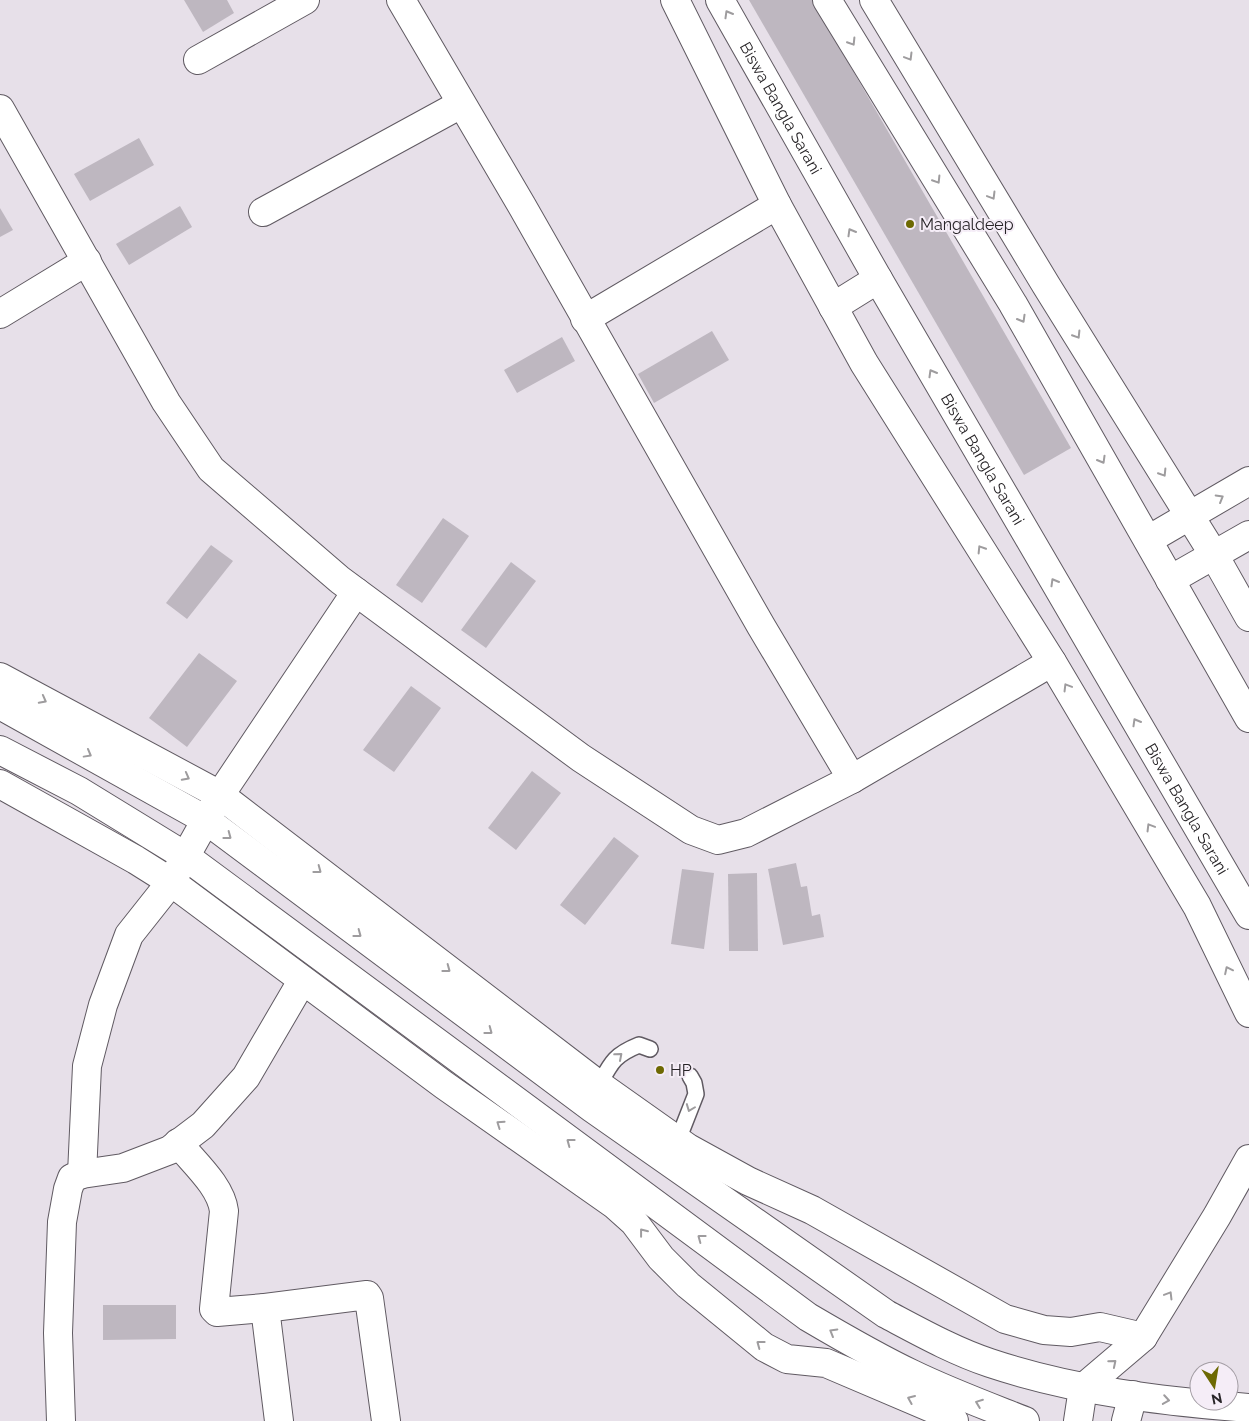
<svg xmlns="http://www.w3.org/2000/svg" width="1249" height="1421" font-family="Raleway,sans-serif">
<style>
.building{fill:#beb7c0}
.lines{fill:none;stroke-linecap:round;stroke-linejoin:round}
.lane-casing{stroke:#605a62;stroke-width:18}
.street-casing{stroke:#605a62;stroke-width:30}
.secondary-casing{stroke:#605a62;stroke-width:30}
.primary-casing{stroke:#605a62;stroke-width:30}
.lane{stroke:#fff;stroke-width:15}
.street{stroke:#fff;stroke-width:28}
.secondary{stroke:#fff;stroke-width:28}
.primary{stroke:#fff;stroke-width:28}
.oneway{stroke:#9e9c9e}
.poi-dot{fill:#6d6902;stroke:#f5edf7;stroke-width:2}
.labels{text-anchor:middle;stroke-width:4;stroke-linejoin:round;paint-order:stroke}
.street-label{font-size:16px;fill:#272427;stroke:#f5edf7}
.poi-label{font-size:16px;fill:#272427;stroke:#f5edf7;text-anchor:start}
</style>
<rect width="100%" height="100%" fill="#e7e0e9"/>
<g class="building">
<polygon points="184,0 227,0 234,13 203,32"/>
<polygon points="749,0 812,0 1071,448 1024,475"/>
<polygon points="139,138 154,165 90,201 74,174"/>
<polygon points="180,206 192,227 129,265 116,244"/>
<polygon points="0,208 13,230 0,237"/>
<polygon points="712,331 729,360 654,403 638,374"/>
<polygon points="562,337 575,361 517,393 504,370"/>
<polygon points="443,518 469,536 422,603 396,585"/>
<polygon points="211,545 233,561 187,619 166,603"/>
<polygon points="511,562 536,581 486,648 461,630"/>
<polygon points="199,653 237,681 187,747 149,718"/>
<polygon points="411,686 441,708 394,772 363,750"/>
<polygon points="532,771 561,793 516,850 488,828"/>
<polygon points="614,837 639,856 585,925 560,905"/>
<polygon points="796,863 801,887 807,886 812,916 820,914 824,937 783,945 768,869"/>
<polygon points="682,869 714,873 704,949 671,944"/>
<polygon points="757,873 758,951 729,951 728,874"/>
<polygon points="103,1305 176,1305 176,1339 103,1340"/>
</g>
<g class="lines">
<g class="lane-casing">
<g id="lane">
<path d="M599 1085C611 1063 614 1055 639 1045L650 1049"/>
<polyline points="678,1140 696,1094 694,1083 690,1076"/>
</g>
</g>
<g class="street-casing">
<g id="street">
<polyline points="401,0 522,206 761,626 852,779"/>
<polyline points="198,60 305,0"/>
<polyline points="0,109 166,402 211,469 340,580 581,758 691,830 718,840 746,833 852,779 1052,662"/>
<polyline points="263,212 461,104"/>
<polyline points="0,314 87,261"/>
<polyline points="585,319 777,205"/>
<polyline points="1148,540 1249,481"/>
<polyline points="1170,580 1249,535"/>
<path d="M178 1143C194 1163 221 1186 224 1211L214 1309 217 1312 265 1308 367 1295 369 1298 386 1421"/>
<polyline points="82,1174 87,1066 103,1005 129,935 171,882 220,795 356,592"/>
<polyline points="265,1308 279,1421"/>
<polyline points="61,1421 58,1333 62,1222 68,1189 72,1178 82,1174 123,1168 170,1150 203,1125 246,1077 302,981"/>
</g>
</g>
<g class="secondary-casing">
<g id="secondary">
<polyline points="675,0 777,205 864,363 1052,662 1197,906 1249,1013"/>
<polyline points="874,0 1046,285 1214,555 1249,617"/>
<polyline points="0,677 220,795 599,1085 688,1148 748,1181 812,1210 1005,1319 1044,1330 1071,1332 1100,1327 1143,1337"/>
<polyline points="0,784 136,860 171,882 444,1085 615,1205 634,1222 661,1258 688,1285 764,1347 787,1359 826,1363 948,1415 954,1421"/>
<polyline points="1078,1421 1083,1388 1143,1337 1217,1216 1249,1159"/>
<polyline points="1126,1421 1133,1395"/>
</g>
</g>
<g class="primary-casing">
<g id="primary">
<path id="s1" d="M720 0 878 279 1249 915"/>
<polyline points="827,0 1013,304 1249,718"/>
<polyline points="833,307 878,279"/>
<path d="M0 705 206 820 592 1108 886 1314C920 1332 954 1351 990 1363 1074 1391 1161 1401 1249 1408"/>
<path d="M0 750 79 791 185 856 808 1317C842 1337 876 1357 912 1374 949 1392 987 1406 1025 1421"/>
</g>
</g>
<use href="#lane" class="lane"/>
<use href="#street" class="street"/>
<use href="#secondary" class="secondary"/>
<use href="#primary" class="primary"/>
</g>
<defs><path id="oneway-chevron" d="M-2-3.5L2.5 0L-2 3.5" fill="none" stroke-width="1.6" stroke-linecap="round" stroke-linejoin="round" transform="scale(1.25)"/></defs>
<g class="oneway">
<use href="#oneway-chevron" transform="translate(728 14) rotate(-120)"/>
<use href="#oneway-chevron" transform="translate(852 42) rotate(58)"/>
<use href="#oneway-chevron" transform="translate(909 57) rotate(59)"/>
<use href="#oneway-chevron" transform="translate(937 180) rotate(58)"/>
<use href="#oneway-chevron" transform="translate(992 196) rotate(59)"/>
<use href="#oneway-chevron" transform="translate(851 232) rotate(-120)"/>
<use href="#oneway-chevron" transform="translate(1022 319) rotate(60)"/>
<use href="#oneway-chevron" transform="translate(1077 335) rotate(58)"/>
<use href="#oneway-chevron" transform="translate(932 373) rotate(-120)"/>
<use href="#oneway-chevron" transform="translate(1102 460) rotate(60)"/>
<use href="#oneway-chevron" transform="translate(1163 473) rotate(58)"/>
<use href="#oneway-chevron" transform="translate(1220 498) rotate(-30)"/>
<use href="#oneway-chevron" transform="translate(981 549) rotate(-122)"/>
<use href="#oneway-chevron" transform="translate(1054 582) rotate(-120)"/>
<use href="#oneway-chevron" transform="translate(1067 687) rotate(-121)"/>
<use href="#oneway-chevron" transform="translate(43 700) rotate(28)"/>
<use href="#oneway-chevron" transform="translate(1136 722) rotate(-120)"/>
<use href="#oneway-chevron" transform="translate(88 754) rotate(29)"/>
<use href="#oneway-chevron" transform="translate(186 777) rotate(28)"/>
<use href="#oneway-chevron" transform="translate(1150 827) rotate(-121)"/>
<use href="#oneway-chevron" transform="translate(228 836) rotate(37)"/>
<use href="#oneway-chevron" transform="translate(318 870) rotate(37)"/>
<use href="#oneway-chevron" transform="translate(358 934) rotate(37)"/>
<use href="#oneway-chevron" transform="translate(447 969) rotate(37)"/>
<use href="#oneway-chevron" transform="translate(1228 970) rotate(-116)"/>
<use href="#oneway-chevron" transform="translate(489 1031) rotate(37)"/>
<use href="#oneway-chevron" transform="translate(619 1056) rotate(-41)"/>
<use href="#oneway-chevron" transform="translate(690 1108) rotate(111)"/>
<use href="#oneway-chevron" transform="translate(500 1124) rotate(-145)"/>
<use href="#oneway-chevron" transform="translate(570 1142) rotate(-143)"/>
<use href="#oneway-chevron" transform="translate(643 1232) rotate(-128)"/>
<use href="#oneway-chevron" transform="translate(701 1238) rotate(-143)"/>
<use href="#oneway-chevron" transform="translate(1169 1295) rotate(-59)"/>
<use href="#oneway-chevron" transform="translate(833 1332) rotate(-150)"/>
<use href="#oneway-chevron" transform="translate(760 1344) rotate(-143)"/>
<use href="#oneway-chevron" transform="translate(1113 1363) rotate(-40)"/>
<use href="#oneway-chevron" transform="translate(911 1399) rotate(-157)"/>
<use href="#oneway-chevron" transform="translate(1166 1400) rotate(9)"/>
<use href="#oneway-chevron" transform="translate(979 1403) rotate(-159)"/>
</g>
<g class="poi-dot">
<circle cx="910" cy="224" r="5"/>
<circle cx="660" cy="1070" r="5"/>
</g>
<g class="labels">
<g class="street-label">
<text dy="6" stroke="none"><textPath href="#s1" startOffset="124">Biswa Bangla Sarani</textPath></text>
<text dy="6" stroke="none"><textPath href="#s1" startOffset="529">Biswa Bangla Sarani</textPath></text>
<text dy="6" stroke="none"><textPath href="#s1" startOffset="934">Biswa Bangla Sarani</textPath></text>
</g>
<g class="poi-label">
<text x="920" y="230">Mangaldeep</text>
<text x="670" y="1076">HP</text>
</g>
</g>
<g transform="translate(1214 1386) rotate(168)"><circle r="24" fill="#f5edf7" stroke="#a39da4"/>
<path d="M0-4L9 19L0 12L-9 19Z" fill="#6d6902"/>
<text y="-8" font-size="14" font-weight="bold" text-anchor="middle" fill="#272427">N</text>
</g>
</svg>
